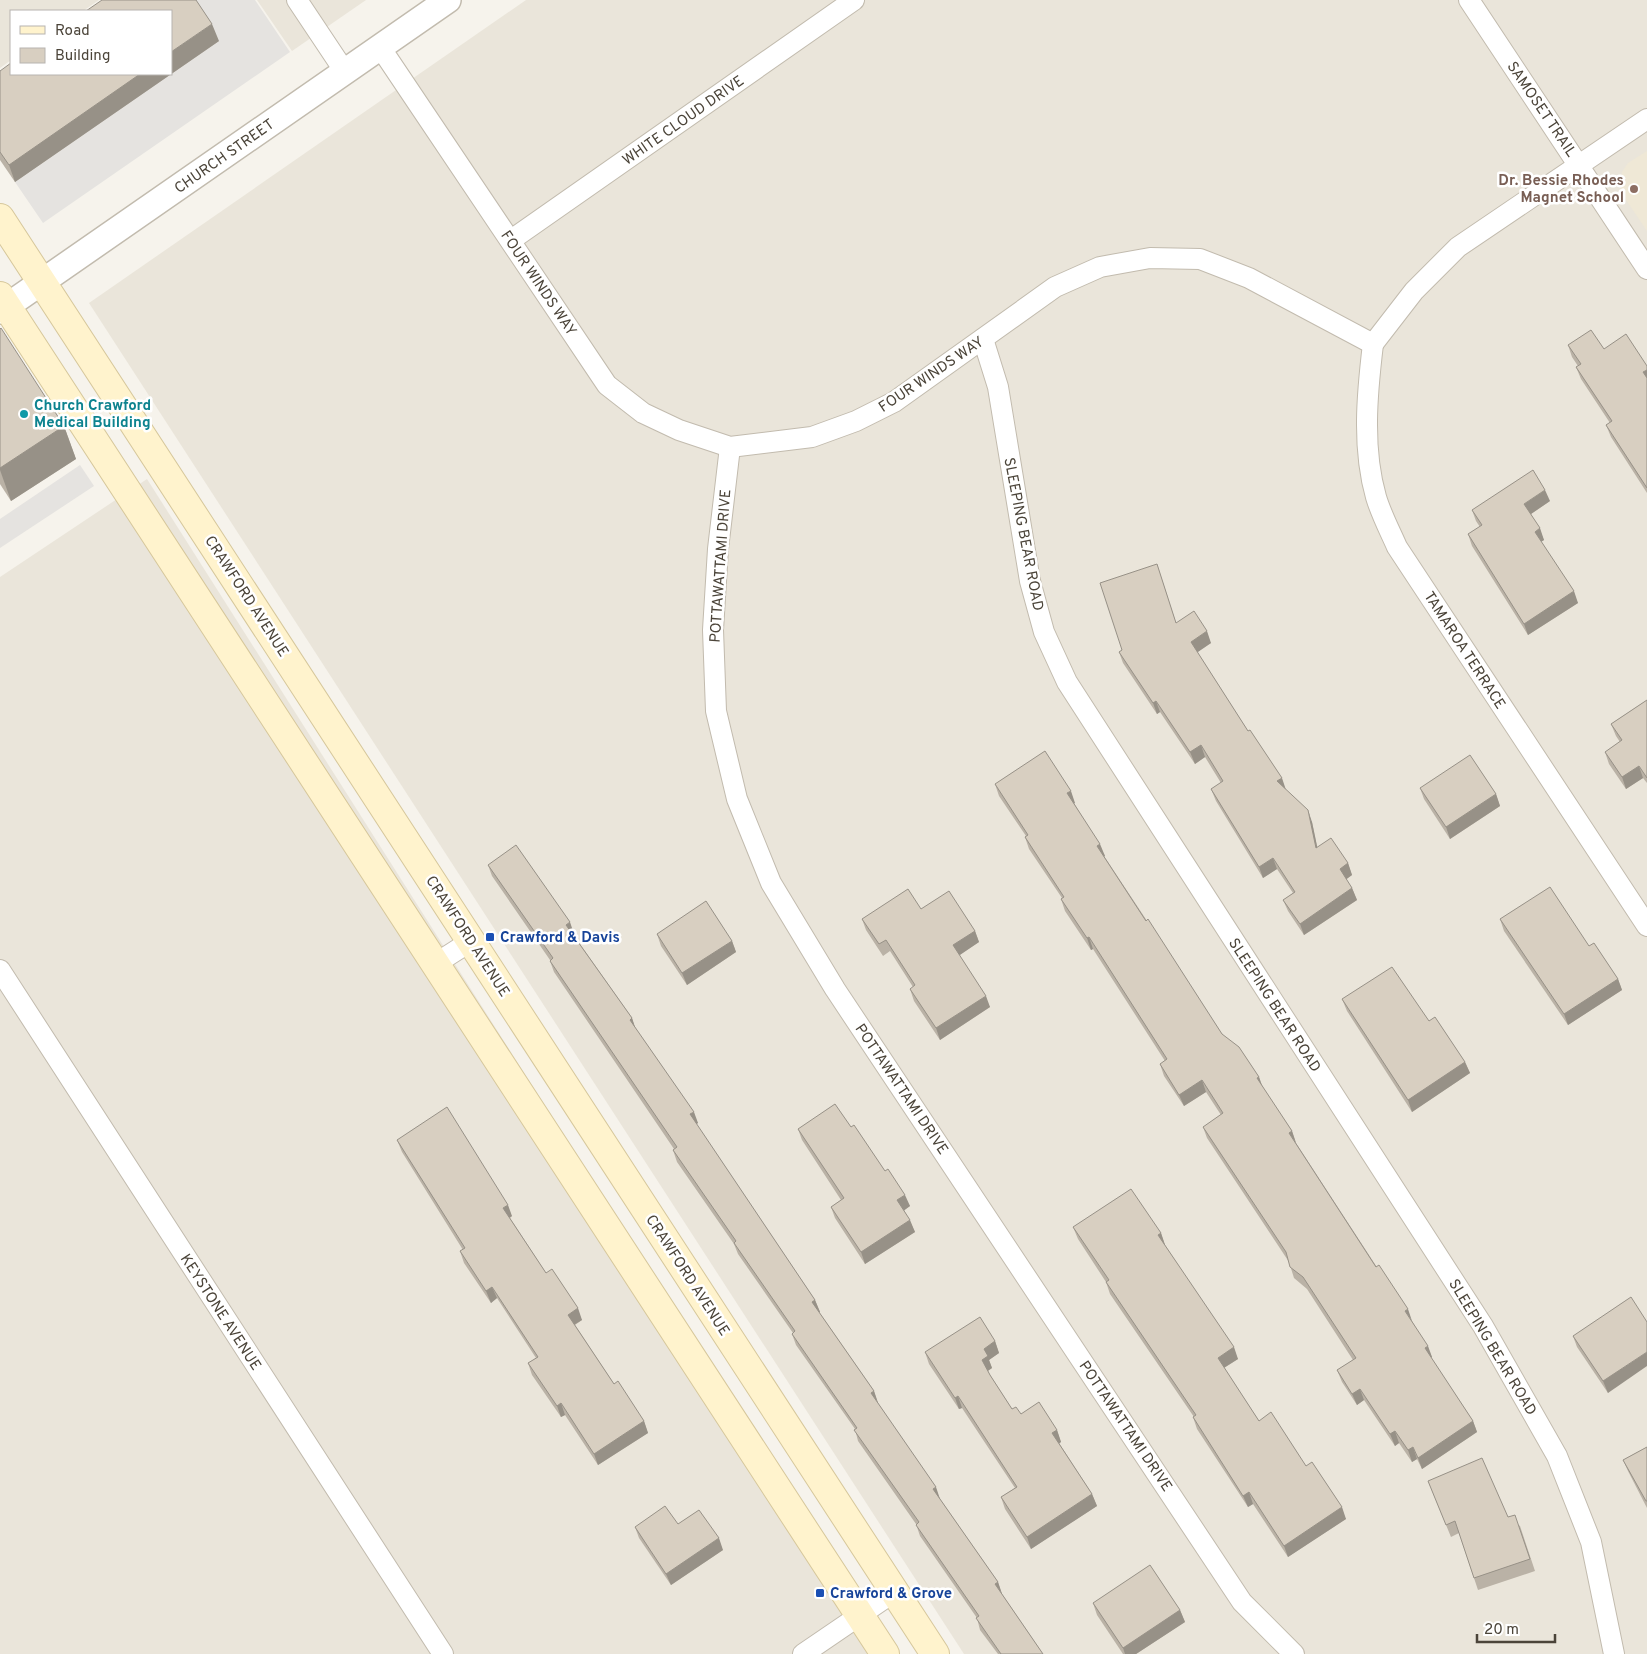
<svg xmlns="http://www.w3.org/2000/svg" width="1647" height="1654" font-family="Overpass,sans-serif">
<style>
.residential{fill:#eae5da}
.education{fill:#efe8d6}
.parking{fill:#e5e3e0}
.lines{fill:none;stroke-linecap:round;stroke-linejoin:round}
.minor-casing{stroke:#c2bbae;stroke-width:22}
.tertiary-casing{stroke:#c2bbae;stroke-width:28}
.secondary-casing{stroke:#d6c79b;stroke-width:30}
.minor{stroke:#fff;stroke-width:20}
.tertiary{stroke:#fff;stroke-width:25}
.secondary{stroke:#fff3cd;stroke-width:28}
.wall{fill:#bab2a6}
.shaded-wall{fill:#979187}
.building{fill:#d8cfc1;stroke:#979187}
.education-dot{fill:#8d6e63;stroke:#fff;stroke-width:2}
.culture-dot{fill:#0f9aa8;stroke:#fff;stroke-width:2}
.transit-dot{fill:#1a4fb4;stroke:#fff;stroke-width:2}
.labels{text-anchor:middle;stroke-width:5;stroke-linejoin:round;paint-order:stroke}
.street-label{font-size:15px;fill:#4b4439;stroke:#fff}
.education-label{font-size:15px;font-weight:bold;fill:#785e54;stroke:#fff;text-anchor:end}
.culture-label{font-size:15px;font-weight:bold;fill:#0d838f;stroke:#fff;text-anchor:start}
.transit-label{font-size:15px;font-weight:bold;fill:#164399;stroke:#fff;text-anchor:start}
</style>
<rect width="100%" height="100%" fill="#f6f3ec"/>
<g class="residential">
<polygon points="0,0 99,0 83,11 11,11 11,60 0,68"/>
<polygon points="257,0 366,0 292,51"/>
<polygon points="526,0 1647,0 1647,1654 964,1654 89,303"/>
<polygon points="147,479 893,1654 0,1654 0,577"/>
</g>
<polygon class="education" points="1647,151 1647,231 1622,194 1620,184 1622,172 1628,163"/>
<g class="parking">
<polygon points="190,0 255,0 290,52 43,223 15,182 218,41"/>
<polygon points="80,465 94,486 0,548 0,519"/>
</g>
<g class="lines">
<g class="minor-casing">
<g id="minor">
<polyline points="297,0 345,72"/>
<polyline points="1469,0 1647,269"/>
<polyline points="380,47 607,385 643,413 679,430 730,447 812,437 856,421 894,402 1055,287 1100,267 1150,258 1200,259 1249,278 1373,344"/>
<polyline points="511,240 854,0"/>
<polyline points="983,339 998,387 1030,581 1044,632 1067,682 1483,1326 1557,1456 1591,1542 1614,1654"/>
<path d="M1373 344C1367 394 1362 448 1376 497 1381 514 1390 531 1397 547L1647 926"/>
<polyline points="1373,344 1414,291 1458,247 1647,119"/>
<polyline points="730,447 718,549 713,630 716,711 737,799 771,883 835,989 1242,1602 1294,1654"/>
<polyline points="435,964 471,941"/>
<polyline points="0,970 443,1654"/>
<polyline points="803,1654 894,1592"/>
</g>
</g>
<g class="tertiary-casing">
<polyline id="tertiary" points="0,311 448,0"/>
</g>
<g class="secondary-casing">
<g id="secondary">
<polyline points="0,218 935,1654"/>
<polyline points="0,296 885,1654"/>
</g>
</g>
<use href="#minor" class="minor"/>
<use href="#tertiary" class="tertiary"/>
<use href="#secondary" class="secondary"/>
</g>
<g class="wall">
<polygon points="219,41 15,182 0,160 0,71"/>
<polygon points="0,329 64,426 76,459 11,501 0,484"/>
<polygon points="1568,345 1604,349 1647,366 1647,493 1611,437 1606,425 1610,423 1581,379 1576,367 1578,366 1572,357"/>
<polygon points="1550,501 1531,514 1544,540 1541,542 1578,603 1528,635 1472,546 1468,534 1480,527 1476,521 1472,510"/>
<polygon points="1157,564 1176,623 1211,643 1197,652 1286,790 1312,822 1317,847 1348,863 1352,875 1346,879 1352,888 1357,900 1304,935 1288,911 1283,900 1293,893 1277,869 1263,878 1216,801 1211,789 1221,783 1205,757 1195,764 1160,712 1157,714 1123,663 1119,652 1122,650"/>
<polygon points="1647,700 1647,783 1643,778 1626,789 1609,764 1605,752 1620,742 1616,736 1611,724"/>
<polygon points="995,784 1075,803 1074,803 1105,856 1104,856 1222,1034 1259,1077 1263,1088 1292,1131 1296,1143 1412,1321 1432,1357 1431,1358 1473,1421 1477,1432 1422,1469 1417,1459 1412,1462 1399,1443 1395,1446 1364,1400 1357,1405 1342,1382 1337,1370 1353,1360 1307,1289 1294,1278 1289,1262 1207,1138 1203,1127 1221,1115 1206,1092 1184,1106 1164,1076 1160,1064 1165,1061 1093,949 1091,950 1065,911 1061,899 1062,898 1029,849 1025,837 1026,836 999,796"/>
<polygon points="1420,788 1496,794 1500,806 1450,839 1424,799"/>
<polygon points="488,865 574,934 573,934 632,1018 635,1028 698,1123 696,1124 815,1300 820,1312 819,1312 874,1391 878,1403 940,1499 998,1582 1002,1594 1043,1654 998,1654 980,1630 977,1618 920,1536 916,1524 858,1441 855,1429 796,1345 792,1334 793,1333 738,1254 734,1244 677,1162 673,1150 674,1149 554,972 550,961 550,960 492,876"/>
<polygon points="921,909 975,931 979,942 959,955 990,1007 940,1040 914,1001 910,989 913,987 890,951 883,956 866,930 862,919"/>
<polygon points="1500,919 1618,979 1622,990 1568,1025 1504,931"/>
<polygon points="657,934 732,941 736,952 687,985 661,946"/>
<polygon points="1342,999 1465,1062 1470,1073 1412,1112 1347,1011"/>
<polygon points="851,1127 910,1206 904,1210 915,1232 865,1264 835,1218 831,1207 841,1200 802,1140 798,1129"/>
<polygon points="397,1140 512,1216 510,1218 546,1273 582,1320 575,1325 614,1384 644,1421 648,1433 598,1465 565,1415 561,1417 532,1375 528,1363 536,1358 497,1298 491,1303 464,1263 460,1251 463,1250 402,1152"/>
<polygon points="1073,1227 1161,1233 1165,1245 1238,1359 1224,1368 1259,1421 1306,1466 1346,1519 1288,1557 1253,1504 1248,1507 1197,1429 1193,1417 1194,1417 1110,1294 1106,1282 1078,1239"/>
<polygon points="1647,1322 1608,1393 1577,1347 1573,1336"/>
<polygon points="995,1341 999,1353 989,1360 992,1368 988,1371 990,1375 1012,1409 1021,1414 1057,1430 1061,1442 1059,1443 1092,1494 1097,1506 1031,1549 1005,1509 1001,1497 1015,1488 962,1408 959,1409 929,1364 925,1352"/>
<polygon points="1647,1447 1647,1508 1628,1471 1623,1460"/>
<polygon points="1428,1481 1508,1517 1520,1526 1535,1571 1478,1590 1459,1533 1451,1537"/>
<polygon points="635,1527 723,1550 671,1585 639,1538"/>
<polygon points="1093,1603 1180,1610 1185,1622 1136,1654 1123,1654 1097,1615"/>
</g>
<g class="shaded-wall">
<polygon points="212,24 219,41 15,182 9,165 140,74 171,74 171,52"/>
<polygon points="1647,370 1647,383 1643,372"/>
<polygon points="64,426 76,459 11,501 0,470 0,468"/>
<polygon points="1545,490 1550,501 1528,516 1524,504"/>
<polygon points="1540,528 1544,540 1539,543 1535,532"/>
<polygon points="1574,591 1578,603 1528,635 1524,624"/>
<polygon points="1207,631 1211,643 1195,654 1191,642"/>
<polygon points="1156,701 1160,712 1157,714 1153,703"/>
<polygon points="1201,745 1205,757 1195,764 1190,752"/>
<polygon points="1639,766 1643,778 1626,789 1622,777"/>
<polygon points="1282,778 1286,790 1277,781"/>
<polygon points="1071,791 1075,803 1071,805 1067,793"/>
<polygon points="1496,794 1500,806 1450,839 1446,827"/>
<polygon points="1308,810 1312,822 1320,860 1316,848"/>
<polygon points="1100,844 1105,856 1102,858 1097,846"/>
<polygon points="1273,858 1277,869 1263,878 1259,867"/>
<polygon points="1348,863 1352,875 1344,881 1340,869"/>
<polygon points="1352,888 1357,900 1304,935 1300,924"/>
<polygon points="570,922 574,934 571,936 566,925"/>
<polygon points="975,931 979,942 957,957 953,945"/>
<polygon points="1089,937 1093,949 1091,950 1087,938"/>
<polygon points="732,941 736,952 687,985 682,973"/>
<polygon points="1618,979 1622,990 1568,1025 1564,1014"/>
<polygon points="986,996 990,1007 940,1040 936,1028"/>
<polygon points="632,1018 636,1030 630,1020"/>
<polygon points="1465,1062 1470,1073 1412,1112 1408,1100"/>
<polygon points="1259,1077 1263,1089 1257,1078"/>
<polygon points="1202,1080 1206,1092 1184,1106 1179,1095"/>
<polygon points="694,1112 698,1123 694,1126 690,1114"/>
<polygon points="1292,1131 1296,1143 1289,1133"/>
<polygon points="905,1195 910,1206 902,1212 897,1200"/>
<polygon points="508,1205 512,1216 507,1219 503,1208"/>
<polygon points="910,1220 915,1232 865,1264 861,1252"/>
<polygon points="1161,1233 1165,1245 1163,1247 1158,1235"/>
<polygon points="492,1287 497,1298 491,1303 486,1291"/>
<polygon points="815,1300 820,1312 816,1314 812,1302"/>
<polygon points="578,1308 582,1320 572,1326 568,1315"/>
<polygon points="1408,1309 1412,1321 1405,1311"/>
<polygon points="995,1341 999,1353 989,1360 992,1368 986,1372 982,1360 984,1349"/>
<polygon points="1428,1346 1432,1357 1429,1359 1425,1348"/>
<polygon points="1234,1347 1238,1359 1222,1369 1218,1358"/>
<polygon points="1647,1352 1647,1366 1608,1393 1603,1381"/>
<polygon points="1360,1389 1364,1400 1357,1405 1352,1394"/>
<polygon points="874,1391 878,1403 871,1393"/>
<polygon points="958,1396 962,1408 959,1409 955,1398"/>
<polygon points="561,1403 565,1415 561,1417 557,1406"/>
<polygon points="644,1421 648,1433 598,1465 594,1454"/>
<polygon points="1473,1421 1477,1432 1422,1469 1418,1458"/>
<polygon points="1057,1430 1061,1442 1057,1445 1052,1433"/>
<polygon points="1395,1431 1399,1443 1395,1446 1390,1434"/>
<polygon points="1413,1447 1417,1459 1412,1462 1408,1450"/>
<polygon points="936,1487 940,1499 937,1501 933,1489"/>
<polygon points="1249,1492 1253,1504 1248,1507 1243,1496"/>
<polygon points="1092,1494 1097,1506 1031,1549 1027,1537"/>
<polygon points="1342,1507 1346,1519 1288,1557 1284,1546"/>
<polygon points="719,1538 723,1550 671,1585 666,1574"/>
<polygon points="998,1582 1002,1594 995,1584"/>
<polygon points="1180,1610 1185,1622 1136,1654 1125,1654 1123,1648"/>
</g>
<g class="building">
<polygon points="102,0 196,0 212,24 171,52 171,11 86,11"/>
<polygon points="11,63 11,74 140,74 9,165 0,152 0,71"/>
<polygon points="1,328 64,426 0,468 0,329"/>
<polygon points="1591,330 1604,349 1626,334 1647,366 1647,370 1643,372 1647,378 1647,488 1606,425 1612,421 1576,367 1581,364 1568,345"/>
<polygon points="1533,470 1545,490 1524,504 1540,528 1535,532 1574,591 1524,624 1468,534 1482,525 1472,510"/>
<polygon points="1157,564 1176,623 1194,611 1207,631 1191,642 1248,731 1250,730 1282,778 1277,781 1308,810 1316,848 1331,838 1348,863 1340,869 1352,888 1300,924 1283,900 1295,892 1273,858 1259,867 1211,789 1223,781 1201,745 1190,752 1156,701 1153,703 1119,652 1122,650 1100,583"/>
<polygon points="1647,700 1647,778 1639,766 1622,777 1605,752 1622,740 1611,724"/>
<polygon points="1045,751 1071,791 1067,793 1100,844 1097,846 1146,921 1148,919 1222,1034 1239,1047 1259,1077 1257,1078 1292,1131 1289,1133 1376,1267 1379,1265 1408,1309 1405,1311 1428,1346 1425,1348 1473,1421 1418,1458 1413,1447 1408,1450 1395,1431 1390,1434 1360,1389 1352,1394 1337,1370 1356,1358 1303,1277 1290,1267 1286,1252 1203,1127 1223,1113 1202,1080 1179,1095 1160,1064 1167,1059 1089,937 1087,938 1061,899 1064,897 1025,837 1028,835 995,784"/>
<polygon points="1470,755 1496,794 1446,827 1420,788"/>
<polygon points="516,845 570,922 566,925 632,1018 630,1020 694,1112 690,1114 815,1300 812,1302 874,1391 871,1393 936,1487 933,1489 998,1582 995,1584 1043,1654 1001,1654 976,1618 979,1616 916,1525 919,1522 854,1430 857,1428 792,1334 795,1331 734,1243 736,1241 673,1150 677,1147 550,961 553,958 488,865"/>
<polygon points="1550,887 1589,946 1594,943 1618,979 1564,1014 1500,919"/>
<polygon points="908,889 921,909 949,891 975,931 953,945 986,996 936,1028 910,989 915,985 886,940 879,944 862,919"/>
<polygon points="706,901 732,941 682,973 657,934"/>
<polygon points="1392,967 1429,1021 1435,1017 1465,1062 1408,1100 1342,999"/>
<polygon points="835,1104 851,1127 854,1125 885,1171 888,1169 905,1195 897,1200 910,1220 861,1252 831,1207 844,1198 798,1129"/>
<polygon points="447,1107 508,1205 503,1208 546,1273 552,1269 578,1308 568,1315 614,1384 618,1381 644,1421 594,1454 561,1403 557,1406 528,1363 538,1357 492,1287 486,1291 460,1251 465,1248 397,1140"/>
<polygon points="1131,1189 1161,1233 1158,1235 1234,1347 1218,1358 1259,1421 1271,1412 1306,1466 1312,1462 1342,1507 1284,1546 1249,1492 1243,1496 1193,1417 1196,1415 1106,1282 1109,1280 1073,1227"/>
<polygon points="1631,1297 1647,1322 1647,1352 1603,1381 1573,1336"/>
<polygon points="980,1317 995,1341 984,1349 988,1356 982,1360 990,1375 1012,1409 1016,1407 1021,1414 1039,1402 1057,1430 1052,1433 1092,1494 1027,1537 1001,1497 1017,1487 958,1396 955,1398 925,1352"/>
<polygon points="1647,1447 1647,1501 1646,1501 1623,1460"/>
<polygon points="1482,1458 1508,1517 1515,1515 1530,1559 1474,1578 1455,1521 1446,1525 1428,1481"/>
<polygon points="665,1506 678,1524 699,1510 719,1538 666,1574 635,1527"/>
<polygon points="1150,1565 1180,1610 1123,1648 1093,1603"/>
</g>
<circle class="education-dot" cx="1634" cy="189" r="5"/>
<circle class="culture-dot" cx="24" cy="414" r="5"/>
<g class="transit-dot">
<rect x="485" y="932" width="10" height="10" rx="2.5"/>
<rect x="815" y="1588" width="10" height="10" rx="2.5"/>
</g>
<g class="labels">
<g class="street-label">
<text transform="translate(1542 109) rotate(56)" y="5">SAMOSET TRAIL</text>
<text transform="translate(683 120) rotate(-35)" y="5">WHITE CLOUD DRIVE</text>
<text transform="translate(224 156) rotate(-35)" y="5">CHURCH STREET</text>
<text transform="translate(539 283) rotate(56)" y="5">FOUR WINDS WAY</text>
<text transform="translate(931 374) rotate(-34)" y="5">FOUR WINDS WAY</text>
<text transform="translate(1024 534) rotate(79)" y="5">SLEEPING BEAR ROAD</text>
<text transform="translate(720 566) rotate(-86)" y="5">POTTAWATTAMI DRIVE</text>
<text transform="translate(247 596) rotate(57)" y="5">CRAWFORD AVENUE</text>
<text transform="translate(1465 650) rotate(57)" y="5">TAMAROA TERRACE</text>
<text transform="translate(468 936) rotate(57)" y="5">CRAWFORD AVENUE</text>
<text transform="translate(1275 1005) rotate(57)" y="5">SLEEPING BEAR ROAD</text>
<text transform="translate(902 1089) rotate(56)" y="5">POTTAWATTAMI DRIVE</text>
<text transform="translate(688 1275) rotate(57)" y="5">CRAWFORD AVENUE</text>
<text transform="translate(221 1312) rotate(57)" y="5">KEYSTONE AVENUE</text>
<text transform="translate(1493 1347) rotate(59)" y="5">SLEEPING BEAR ROAD</text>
<text transform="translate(1126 1426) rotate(56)" y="5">POTTAWATTAMI DRIVE</text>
</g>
<g class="education-label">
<text x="1624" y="185">Dr. Bessie Rhodes<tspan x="1624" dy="17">Magnet School</tspan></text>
</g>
<g class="culture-label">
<text x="34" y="410">Church Crawford<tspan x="34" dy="17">Medical Building</tspan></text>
</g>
<g class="transit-label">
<text x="500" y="942">Crawford &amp; Davis</text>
<text x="830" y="1598">Crawford &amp; Grove</text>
</g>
</g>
<rect x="10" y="10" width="162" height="65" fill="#ffffff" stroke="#b7b4b0"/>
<rect x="20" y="26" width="25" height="8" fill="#fff3cd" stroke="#b7b4b0"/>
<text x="55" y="35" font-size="15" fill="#4b4439">Road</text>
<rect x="20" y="48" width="25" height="15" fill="#d8cfc1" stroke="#b7b4b0"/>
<text x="55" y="60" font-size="15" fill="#4b4439">Building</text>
<path d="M1477 1634v8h78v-8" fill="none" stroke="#4b4439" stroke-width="2.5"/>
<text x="1484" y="1634" font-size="15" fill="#4b4439" stroke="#ffffff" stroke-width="4" paint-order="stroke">20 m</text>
</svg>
